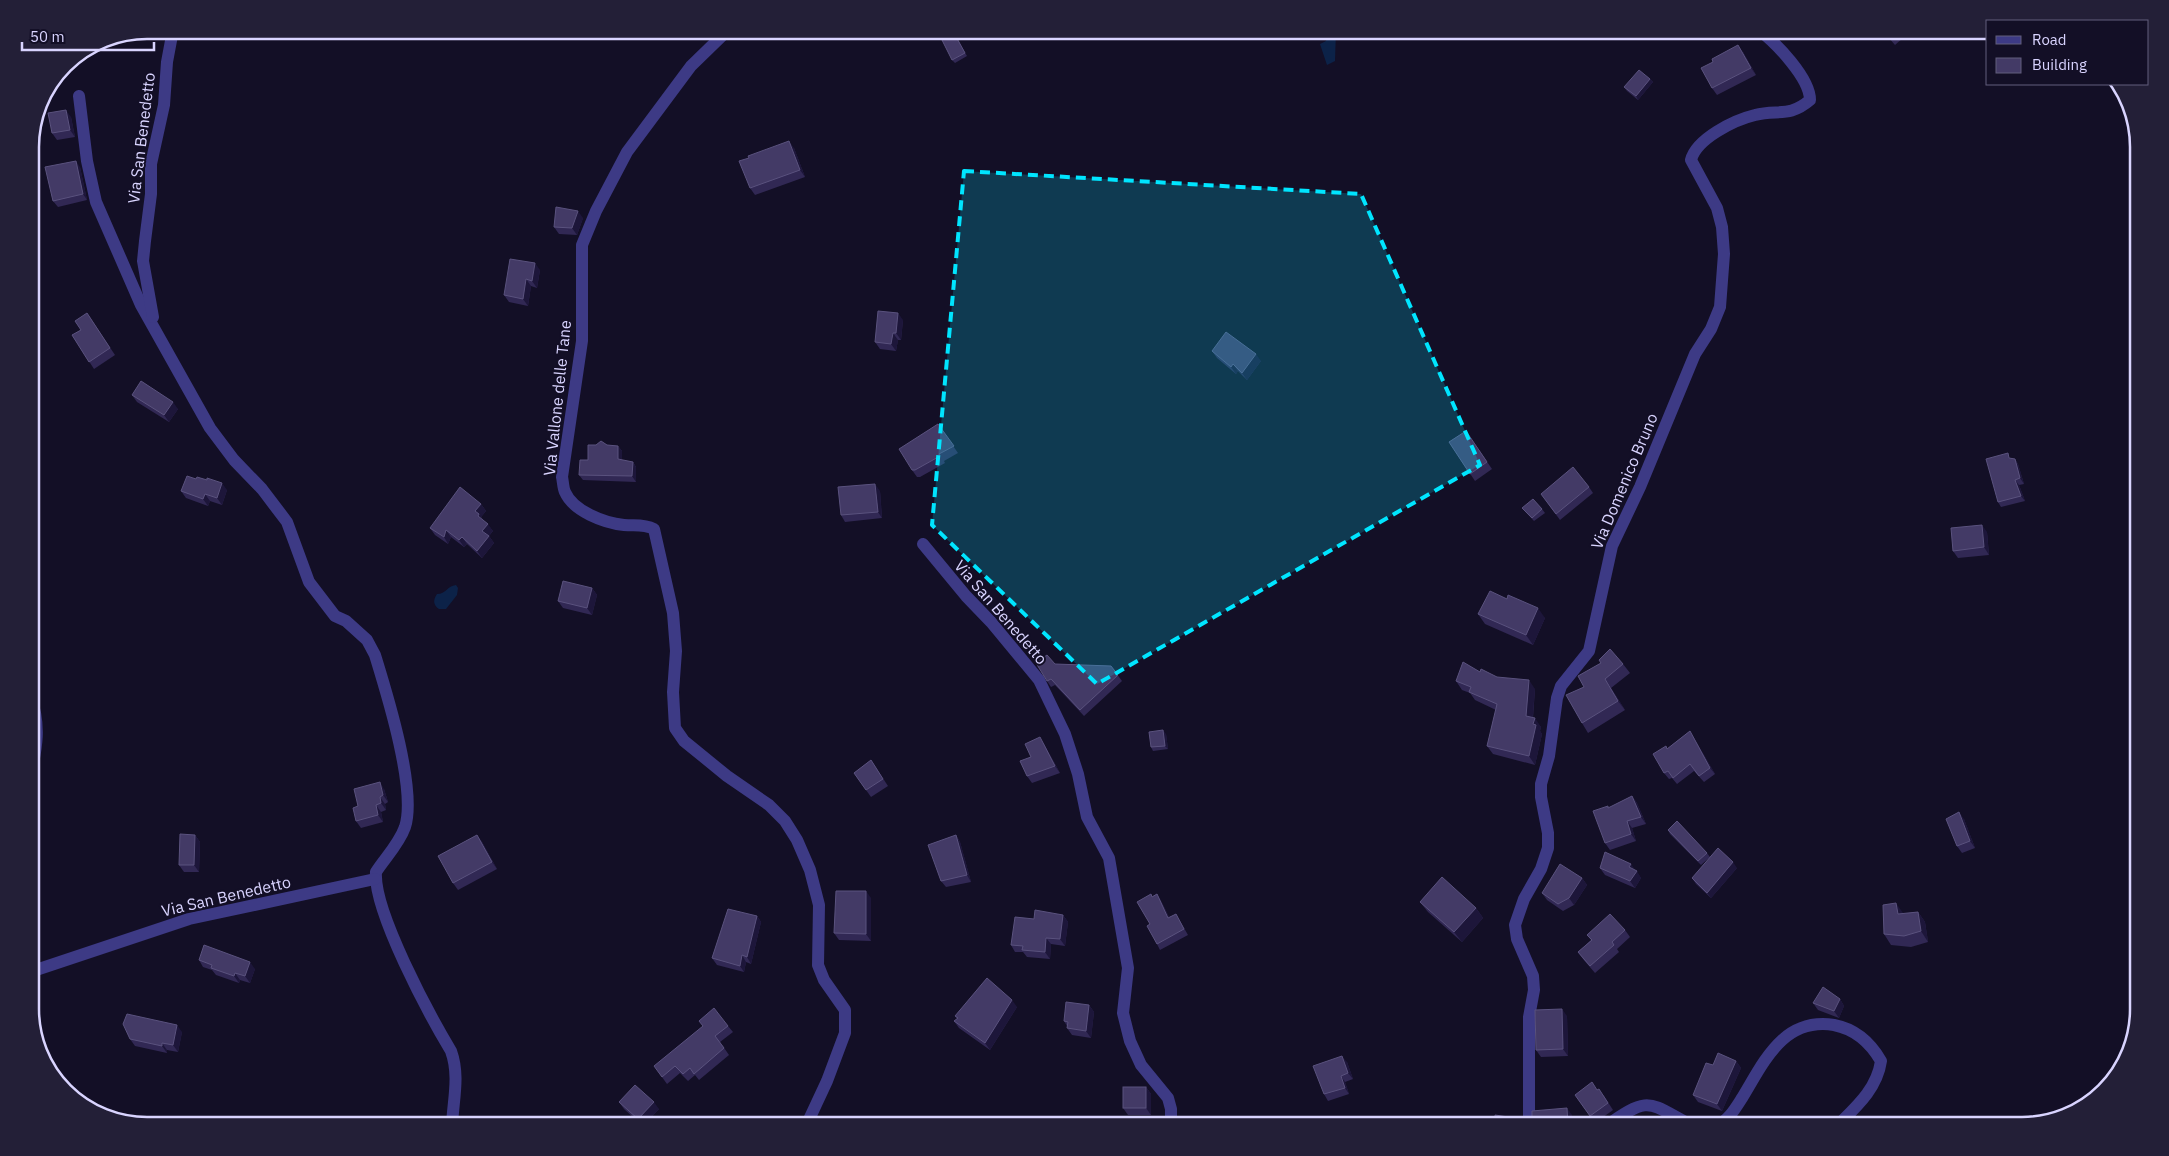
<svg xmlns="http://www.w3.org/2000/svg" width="2169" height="1156" font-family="'IBM Plex Sans',sans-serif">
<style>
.water{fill:#0c2248}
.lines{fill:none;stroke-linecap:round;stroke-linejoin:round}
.minor{stroke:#3d3a85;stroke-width:12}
.wall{fill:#312854}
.shaded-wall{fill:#1d163a}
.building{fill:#433a66;stroke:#5a527e}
.marked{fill:#00e5ff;fill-opacity:0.2;stroke:#00e5ff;stroke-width:4;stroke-dasharray:10 6;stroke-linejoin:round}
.labels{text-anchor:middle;stroke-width:4;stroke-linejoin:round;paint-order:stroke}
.street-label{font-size:16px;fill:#d9d4ff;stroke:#130f26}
.rim{fill:none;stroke:#d9d4ff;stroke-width:2.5}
</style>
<rect width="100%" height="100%" fill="#130f26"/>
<g class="water">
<polygon points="1327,30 1336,30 1335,61 1327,65 1320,44 1326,41"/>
<path d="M456 585 458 588 457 595 446 609H439C433 605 433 600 437 594 446 594 447 586 456 585Z"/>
</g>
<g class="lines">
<g class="minor">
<path d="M728 30 691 66 627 152 596 211 582 245V341L562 477C563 481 563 488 565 492 573 511 604 523 624 525 635 526 644 524 654 529L673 613 676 651 673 692 675 728 684 741 727 776 769 805 785 821 797 840 810 870 819 905 818 965 824 980 845 1010V1033L827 1081 806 1126"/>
<path d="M79 96 87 161 96 202 141 305 210 428 234 460 262 489 287 522 309 582 335 616 346 621 367 640 375 655C387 694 417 790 405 827 399 844 385 858 376 872 373 911 430 1016 451 1051 460 1076 453 1100 452 1126"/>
<polyline points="153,317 143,261 145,241 151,194 151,164 164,105 167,62 173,30"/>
<polyline points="923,544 966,596 991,622 1039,680 1065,734 1078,774 1087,817 1109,858 1128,968 1123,1013 1130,1041 1141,1065 1168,1098 1171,1109 1171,1126"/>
<path d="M30 695C41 725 37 747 30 777"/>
<polyline points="30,972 189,919 375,879"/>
<path d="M1529 1126V1017L1534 990 1533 976 1517 939 1515 925 1524 899 1541 869 1548 848V833L1541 797V784L1549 756 1557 698 1561 686 1589 651 1612 546 1640 487 1695 354 1711 329 1720 307 1724 254 1722 227 1717 208 1691 160C1696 139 1734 120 1755 115 1777 109 1789 118 1810 100 1810 78 1776 43 1759 30"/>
<path d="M1606 1126C1651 1094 1648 1103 1693 1126"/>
<path d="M1716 1126C1728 1121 1735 1109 1742 1098 1764 1062 1783 1017 1834 1025 1855 1029 1870 1042 1881 1061 1877 1089 1856 1107 1837 1126"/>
</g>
</g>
<g class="wall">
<polygon points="1882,30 1912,30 1895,45"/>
<polygon points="954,33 967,56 955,63 952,60"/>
<polygon points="1743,52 1756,75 1717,95 1712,88"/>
<polygon points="1650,79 1653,82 1638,100 1627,91 1624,87"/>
<polygon points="71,117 75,137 57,140 52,133"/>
<polygon points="794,148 805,177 755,195 750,188"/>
<polygon points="80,167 87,200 58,207 53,201"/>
<polygon points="583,218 577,235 559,234 554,227"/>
<polygon points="540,270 537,288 531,286 528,306 509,302 504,295"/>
<polygon points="87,313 115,355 94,369 72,335 81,330"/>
<polygon points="903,320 901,340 898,340 896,351 880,349 875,342"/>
<polygon points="1212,351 1261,361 1247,380 1238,371 1236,374 1217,358"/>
<polygon points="132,395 178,409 169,422 137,402"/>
<polygon points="938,424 958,453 944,461 945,463 920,477 917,477 912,470"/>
<polygon points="1466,431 1492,469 1475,481 1449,442"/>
<polygon points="607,445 618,446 622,451 622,460 633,462 636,467 636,482 583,480 579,475 588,460"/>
<polygon points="2011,458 2015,459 2018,464 2024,484 2019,485 2025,501 2001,507 1998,502"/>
<polygon points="1589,487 1593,493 1560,520 1541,494"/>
<polygon points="227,490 222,505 210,501 208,506 186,498 181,491"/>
<polygon points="880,491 882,518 845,522 841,515"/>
<polygon points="481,504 486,511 481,517 484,521 493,531 489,536 494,543 482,558 467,544 464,547 451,537 448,544 435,535 430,528"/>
<polygon points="1522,508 1542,509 1545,513 1534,521"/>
<polygon points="1987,532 1989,555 1958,558 1953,551"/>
<polygon points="592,588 597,595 592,615 563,608 558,601"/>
<polygon points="1507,599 1545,618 1533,645 1485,624 1478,614"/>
<polygon points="1055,664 1111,666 1122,681 1084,716 1055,685 1051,687 1047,681"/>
<polygon points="1623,664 1630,673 1611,688 1625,710 1588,733 1582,723 1584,687"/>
<polygon points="1480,672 1535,689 1533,718 1541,727 1540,731 1542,734 1535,765 1493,754 1487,746 1496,710 1475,700 1470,693 1462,690 1456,681"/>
<polygon points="1690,731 1694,738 1715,774 1704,782 1694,771 1677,784 1672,778 1669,779 1664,773 1668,748"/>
<polygon points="1166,734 1168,749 1153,751 1151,747"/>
<polygon points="1044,744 1060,773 1032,783 1027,776 1031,757"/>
<polygon points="871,760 888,786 871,797 854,773"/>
<polygon points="384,789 388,802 385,804 386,810 381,812 383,822 361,828 356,821 358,806"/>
<polygon points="1632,796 1637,803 1646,824 1632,828 1636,841 1610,850 1605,843 1609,808"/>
<polygon points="1964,819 1975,848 1962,853 1957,846"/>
<polygon points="1668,830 1707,853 1710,857 1701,865 1670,834"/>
<polygon points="195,835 200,842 199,872 184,872 179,865"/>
<polygon points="477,835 482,842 497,869 458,890 453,883"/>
<polygon points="956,835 960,842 971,882 946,887 941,881"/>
<polygon points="1600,868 1635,870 1641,878 1635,888 1605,875"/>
<polygon points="1737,868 1711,898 1696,884 1692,878"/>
<polygon points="1582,878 1587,885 1574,905 1563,911 1547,900 1542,893"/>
<polygon points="1157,894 1160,899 1169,917 1176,914 1188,935 1160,950 1157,944 1150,924 1153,896"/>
<polygon points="871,898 871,941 839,940 834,933"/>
<polygon points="1420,902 1476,908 1483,918 1462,942 1428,912"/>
<polygon points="1918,912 1925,922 1928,942 1911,947 1891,945 1884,934 1903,914"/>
<polygon points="1063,915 1068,922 1065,946 1051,944 1050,959 1027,957 1023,952 1015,952 1011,945 1034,919"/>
<polygon points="757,916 761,922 751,964 746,962 744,972 717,965 712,958"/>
<polygon points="1625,930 1630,937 1617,949 1619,952 1595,973 1583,959 1578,952 1591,940 1587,935"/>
<polygon points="199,960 255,969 250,983 240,980 239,983 216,975 212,970 203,967"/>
<polygon points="1840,999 1844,1006 1839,1018 1818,1010 1813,1003"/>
<polygon points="1089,1005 1094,1012 1091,1038 1072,1035 1067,1028 1067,1026 1064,1021"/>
<polygon points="1017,1007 990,1050 959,1028 954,1021 957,1019 955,1016"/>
<polygon points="1567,1016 1568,1056 1541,1057 1536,1050"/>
<polygon points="728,1026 733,1032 720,1042 729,1055 699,1080 695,1075 688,1081 680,1073 667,1084 654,1066"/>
<polygon points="182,1032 178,1052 167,1050 167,1053 135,1046 130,1039"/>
<polygon points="1736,1061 1741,1068 1722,1111 1698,1102 1693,1095 1713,1065"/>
<polygon points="1347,1062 1353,1079 1345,1082 1349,1094 1328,1101 1324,1094"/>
<polygon points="1146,1087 1151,1094 1151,1115 1128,1115 1123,1108"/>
<polygon points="1597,1090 1604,1096 1613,1110 1595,1123 1575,1095"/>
<polygon points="619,1102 659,1109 643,1126 624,1109"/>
</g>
<g class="shaded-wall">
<polygon points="1738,45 1743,52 1756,75 1751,68"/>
<polygon points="1650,79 1653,82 1638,100 1636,96"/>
<polygon points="66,110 71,117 75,137 70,130"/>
<polygon points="789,141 794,148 805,177 800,170"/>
<polygon points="76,161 80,167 87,200 83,194"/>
<polygon points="578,211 583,218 577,235 572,228"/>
<polygon points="535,263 540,270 537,288 532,281"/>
<polygon points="526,279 531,286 528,306 523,299"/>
<polygon points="898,313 903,320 901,340 896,333"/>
<polygon points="893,333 898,340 896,351 891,344"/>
<polygon points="1256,354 1261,361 1247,380 1242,373"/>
<polygon points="1233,364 1238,371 1236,374 1231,367"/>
<polygon points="173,402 178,409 169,422 164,415"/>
<polygon points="618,446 622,451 622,464 618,459"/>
<polygon points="2015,459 2018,464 2024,484 2020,478"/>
<polygon points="633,462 636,467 636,482 632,476"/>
<polygon points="2015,480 2019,485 2025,501 2021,496"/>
<polygon points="222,483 227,490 222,505 217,498"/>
<polygon points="875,484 880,491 882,518 878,512"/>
<polygon points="205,494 210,501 208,506 203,499"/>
<polygon points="481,504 486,511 481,517 484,521 482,524 478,516 475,511"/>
<polygon points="488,524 493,531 487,538 482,531"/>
<polygon points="1982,525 1987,532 1989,555 1984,547"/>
<polygon points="446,530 451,537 448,544 444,537"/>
<polygon points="489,536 494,543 482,558 477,551"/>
<polygon points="462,537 467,544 464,547 459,540"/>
<polygon points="592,588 597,595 592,615 587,608"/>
<polygon points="1538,608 1545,618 1533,645 1526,635"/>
<polygon points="1605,679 1611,688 1625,710 1618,701"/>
<polygon points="1529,680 1535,689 1532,725 1526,716"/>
<polygon points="1535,718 1541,727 1540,731 1542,734 1535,765 1529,756 1533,724"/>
<polygon points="1163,730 1166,734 1168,749 1165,746"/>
<polygon points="1690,731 1694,738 1715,774 1710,768"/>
<polygon points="1040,737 1044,744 1060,773 1055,766"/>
<polygon points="380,782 384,789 388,802 383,795"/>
<polygon points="1632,796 1637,803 1646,824 1641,817"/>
<polygon points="380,797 385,804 386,810 381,803"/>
<polygon points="376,805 381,812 383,822 378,815"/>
<polygon points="1959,812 1964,819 1975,848 1970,841"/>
<polygon points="1627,821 1632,828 1636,841 1631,834"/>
<polygon points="195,835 200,842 199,872 194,865"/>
<polygon points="477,835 482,842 497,869 492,862"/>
<polygon points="956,835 960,842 971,882 967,875"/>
<polygon points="1733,862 1737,868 1711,898 1707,893"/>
<polygon points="1631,864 1636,871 1629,867"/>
<polygon points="1637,871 1641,878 1635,888 1630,881"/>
<polygon points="1582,878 1587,885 1574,905 1569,898"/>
<polygon points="866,891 871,898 871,941 866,934"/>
<polygon points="1157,894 1160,899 1172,923 1168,918"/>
<polygon points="1896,903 1903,913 1898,914"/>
<polygon points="1476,908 1483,918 1462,942 1454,932"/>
<polygon points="1918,912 1925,922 1928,942 1921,931"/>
<polygon points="1063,915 1068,922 1065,946 1060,939"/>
<polygon points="757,916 761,922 751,964 747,957"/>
<polygon points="1046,938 1051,944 1050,959 1045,952"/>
<polygon points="742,955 746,962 744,972 740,966"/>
<polygon points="250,962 255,969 250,983 245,976"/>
<polygon points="235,973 240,980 239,983 234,976"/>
<polygon points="1840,999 1844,1006 1839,1018 1834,1011"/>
<polygon points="1012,1000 1017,1007 990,1050 985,1043"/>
<polygon points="1089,1005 1094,1012 1091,1038 1086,1031"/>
<polygon points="1562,1009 1567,1016 1568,1056 1563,1049"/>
<polygon points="177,1025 182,1032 178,1052 173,1045"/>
<polygon points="162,1043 167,1050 167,1053 162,1046"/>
<polygon points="1342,1056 1347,1062 1353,1079 1348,1073"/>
<polygon points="1736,1061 1741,1068 1722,1111 1717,1104"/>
<polygon points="1341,1076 1345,1082 1349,1094 1345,1088"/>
<polygon points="1146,1087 1151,1094 1151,1115 1146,1108"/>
<polygon points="654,1102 659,1109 643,1126 638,1119"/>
<polygon points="1567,1108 1572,1115 1573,1126 1568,1126"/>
</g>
<g class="building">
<polygon points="1883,30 1900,30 1890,38"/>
<polygon points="954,33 965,53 952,60 942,40"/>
<polygon points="1738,45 1751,68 1712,88 1701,68 1713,62 1712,59"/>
<polygon points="1639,70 1650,79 1636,96 1624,87"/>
<polygon points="66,110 70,130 52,133 48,113"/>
<polygon points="789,141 800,170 750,188 739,161 749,158 748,156"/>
<polygon points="76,161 83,194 53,201 45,167"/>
<polygon points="556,207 578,211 572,228 554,227"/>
<polygon points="510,259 535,263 532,281 526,279 523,299 504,295"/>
<polygon points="878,311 898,313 896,333 893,333 891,344 875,342"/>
<polygon points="87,313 110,348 89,362 72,335 81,330 75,321"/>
<polygon points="1226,332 1256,354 1242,373 1233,364 1231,367 1212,351"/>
<polygon points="141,381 173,402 164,415 132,395"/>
<polygon points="938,424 954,446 939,454 940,456 915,470 912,470 899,449"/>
<polygon points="1466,431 1487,462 1470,474 1449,442"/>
<polygon points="601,441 607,445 618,446 618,459 633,462 632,476 579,475 580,460 588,460 588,445 596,445"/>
<polygon points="2008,453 2009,458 2015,459 2020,478 2015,480 2021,496 1998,502 1986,459"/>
<polygon points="1573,467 1589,487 1556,514 1541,494"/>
<polygon points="187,476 196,479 197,477 207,480 207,478 222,483 217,498 205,494 203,499 181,491"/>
<polygon points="875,484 878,512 841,515 838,487"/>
<polygon points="460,487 481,504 475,511 479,514 478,516 488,524 482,531 489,536 477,551 462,537 459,540 446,530 444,537 430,528"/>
<polygon points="1533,499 1542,509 1532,518 1522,508"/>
<polygon points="1982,525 1984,547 1953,551 1951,528"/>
<polygon points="563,581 592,588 587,608 558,601"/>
<polygon points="1490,591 1507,599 1508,595 1538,608 1526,635 1478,614"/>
<polygon points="1610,649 1623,664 1605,679 1618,701 1582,723 1566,695 1584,687 1578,676 1601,663 1599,660"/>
<polygon points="1047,655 1055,664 1111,666 1118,675 1080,710 1051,679 1047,681 1036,663"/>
<polygon points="1463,662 1480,672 1481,669 1497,677 1529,680 1526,716 1535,718 1533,724 1536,725 1529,756 1487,746 1497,704 1469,692 1471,687 1456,681"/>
<polygon points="1163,730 1165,746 1151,747 1149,732"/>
<polygon points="1690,731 1710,768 1699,776 1690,764 1673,778 1668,771 1664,773 1653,754 1666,746 1667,749"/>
<polygon points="1040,737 1055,766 1027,776 1020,761 1031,757 1025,744"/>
<polygon points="871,760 883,779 866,790 854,773"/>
<polygon points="380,782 383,795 380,797 381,803 376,805 378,815 356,821 353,808 358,806 354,789"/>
<polygon points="1632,796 1641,817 1627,821 1631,834 1605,843 1593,811 1608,806 1608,808"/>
<polygon points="1959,812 1970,841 1957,846 1946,819"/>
<polygon points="1677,821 1707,853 1698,861 1668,830"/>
<polygon points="180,834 195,835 194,865 179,865"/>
<polygon points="477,835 492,862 453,883 438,856"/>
<polygon points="956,835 967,875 941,881 928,845"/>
<polygon points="1718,848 1733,862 1707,893 1692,878"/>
<polygon points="1605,852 1631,864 1629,867 1637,871 1630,881 1600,868"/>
<polygon points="1560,864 1582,878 1569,898 1558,904 1542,893"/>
<polygon points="1442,877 1476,908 1454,932 1420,902"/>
<polygon points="836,891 866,891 866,934 834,933"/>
<polygon points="1151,894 1152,897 1157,894 1168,918 1176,914 1184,929 1157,944 1147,926 1150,924 1137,902"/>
<polygon points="1896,903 1898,914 1918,912 1921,931 1904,936 1884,934 1883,905"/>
<polygon points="728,909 757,916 747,957 742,955 740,966 712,958"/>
<polygon points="1035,910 1063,915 1060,939 1046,938 1045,952 1022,950 1023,946 1011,945 1015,917 1034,919"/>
<polygon points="1610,914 1625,930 1612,942 1614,945 1590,966 1578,952 1592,940 1587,935"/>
<polygon points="204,945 250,962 245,976 235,973 234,976 211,968 212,965 199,960"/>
<polygon points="987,978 1012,1000 985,1043 954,1021 958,1018 955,1016"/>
<polygon points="1823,987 1840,999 1834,1011 1813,1003"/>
<polygon points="1066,1002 1089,1005 1086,1031 1067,1028 1068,1022 1064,1021"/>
<polygon points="714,1008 728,1026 715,1036 724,1048 694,1074 690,1068 683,1074 675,1066 662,1077 654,1066 703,1026 699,1021"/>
<polygon points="1562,1009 1563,1049 1536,1050 1535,1010"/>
<polygon points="127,1014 177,1025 173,1045 162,1043 162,1046 130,1039 123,1024"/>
<polygon points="1718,1053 1736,1061 1717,1104 1693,1095 1706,1063 1713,1065"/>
<polygon points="1342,1056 1348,1073 1341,1076 1345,1088 1324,1094 1313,1066"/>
<polygon points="1592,1082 1597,1090 1599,1089 1608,1103 1590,1116 1575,1095"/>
<polygon points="635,1085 654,1102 638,1119 619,1102"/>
<rect x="1123" y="1087" width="23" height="21"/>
<polygon points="1567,1108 1568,1126 1528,1126 1532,1119 1532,1111"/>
<polygon points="1495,1115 1515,1118 1519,1126 1495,1126"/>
</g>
<path class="marked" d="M964 171 1361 194 1480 465 1097 684 932 525Z"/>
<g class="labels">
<g class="street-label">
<text transform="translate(141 138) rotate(-83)" y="6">Via San Benedetto</text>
<text transform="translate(557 398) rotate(-84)" y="6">Via Vallone delle Tane</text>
<text transform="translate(1624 481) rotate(-67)" y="6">Via Domenico Bruno</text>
<text transform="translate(1001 612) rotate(49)" y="6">Via San Benedetto</text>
<text transform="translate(226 896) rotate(-13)" y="6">Via San Benedetto</text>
</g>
</g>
<path d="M0 0H2169V1156H0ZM147 39H2022A108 108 0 0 1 2130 147V1009A108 108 0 0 1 2022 1117H147A108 108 0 0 1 39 1009V147A108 108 0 0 1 147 39Z" fill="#231f37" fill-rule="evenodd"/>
<path class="rim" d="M147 39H2022A108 108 0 0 1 2130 147V1009A108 108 0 0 1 2022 1117H147A108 108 0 0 1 39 1009V147A108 108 0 0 1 147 39Z"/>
<rect x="1986" y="20" width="162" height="65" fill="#130f26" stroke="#625e7d"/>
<rect x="1996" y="36" width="25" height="8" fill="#3d3a85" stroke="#625e7d"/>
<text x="2032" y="45" font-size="15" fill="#d9d4ff">Road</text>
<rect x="1996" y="58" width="25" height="15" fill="#433a66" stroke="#625e7d"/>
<text x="2032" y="70" font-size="15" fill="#d9d4ff">Building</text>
<path d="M22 42v8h132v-8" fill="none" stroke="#d9d4ff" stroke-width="2.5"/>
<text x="30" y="42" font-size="15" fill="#d9d4ff" stroke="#130f26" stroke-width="4" paint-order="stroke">50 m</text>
</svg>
